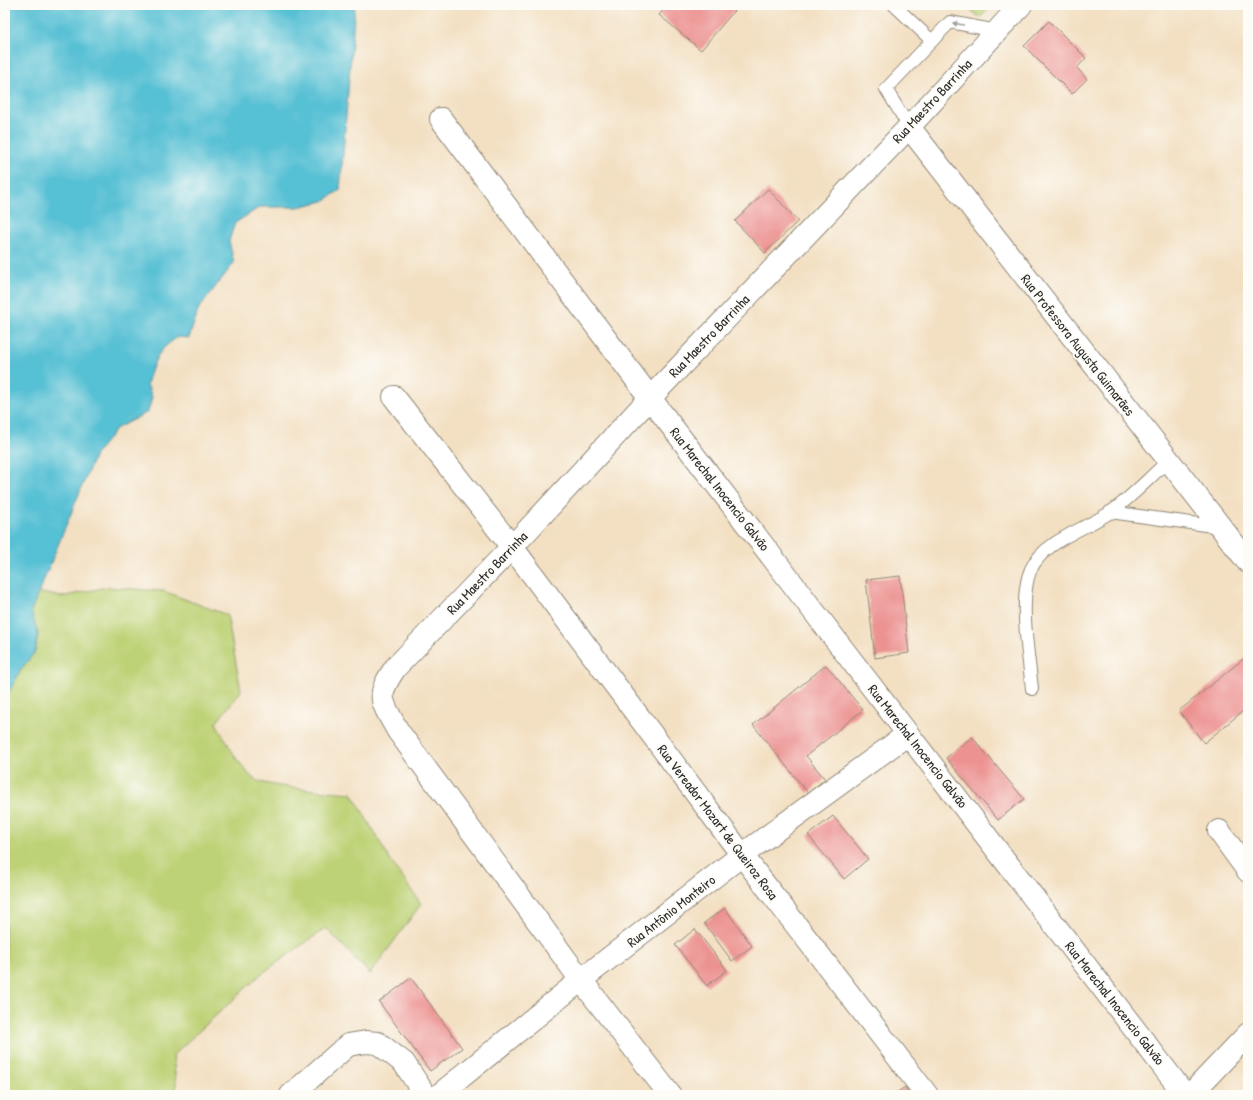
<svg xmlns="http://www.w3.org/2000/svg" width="1253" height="1100" font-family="'Patrick Hand',sans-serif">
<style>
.green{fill:#bdd276;stroke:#747e50}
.water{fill:#57c0d4;stroke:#417680}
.building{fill:#ec9392}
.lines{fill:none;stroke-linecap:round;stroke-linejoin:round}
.lane-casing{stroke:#8f8677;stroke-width:14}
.street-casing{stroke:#8f8677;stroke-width:24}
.lane{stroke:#fff;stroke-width:12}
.street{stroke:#fff;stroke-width:22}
.oneway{fill:#a0a0a0}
.labels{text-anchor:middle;stroke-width:4;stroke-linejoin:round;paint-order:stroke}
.street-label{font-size:14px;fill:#2b2b2b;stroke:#fdfcf7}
</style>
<rect width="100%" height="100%" fill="#fdfcf7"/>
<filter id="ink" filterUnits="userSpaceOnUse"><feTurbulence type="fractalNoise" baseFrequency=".025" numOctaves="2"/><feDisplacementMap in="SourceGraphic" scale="8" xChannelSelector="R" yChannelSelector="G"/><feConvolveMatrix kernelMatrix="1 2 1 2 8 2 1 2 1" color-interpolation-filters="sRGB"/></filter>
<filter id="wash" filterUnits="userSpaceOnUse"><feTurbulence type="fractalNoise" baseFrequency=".012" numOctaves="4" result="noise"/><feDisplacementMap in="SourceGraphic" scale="16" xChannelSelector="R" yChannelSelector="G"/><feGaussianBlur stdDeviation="0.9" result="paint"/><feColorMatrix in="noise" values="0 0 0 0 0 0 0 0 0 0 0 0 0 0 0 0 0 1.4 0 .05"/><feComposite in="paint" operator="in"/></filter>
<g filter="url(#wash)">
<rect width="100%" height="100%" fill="#f3e0c3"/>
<g class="green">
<polygon points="966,5 992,5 980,18"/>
<path d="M107 587 163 591 227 615 241 691 216 723C227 742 238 765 254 779 263 787 336 792 352 793L390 860 421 904 370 974 326 928 261 974 173 1055 177 1095H5V700L21 669 35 652 38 634 30 611 37 592 61 597Z"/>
</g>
<path class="water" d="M5 5H355L340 190 324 201 298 207H260L235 223 229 241 234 263 199 308 189 338 178 337C156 351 155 360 147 384L152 397 148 412 117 428 95 455 31 611 38 634 35 652 21 669 5 700Z"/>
<g id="blocks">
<g class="building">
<polygon points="668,5 739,5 701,50 659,15"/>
<polygon points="1049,21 1086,58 1077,68 1087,79 1072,94 1024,46"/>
<polygon points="768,189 798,221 765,253 735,221"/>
<polygon points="900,576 909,653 875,658 866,580"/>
<polygon points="1248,655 1248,707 1204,743 1179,711"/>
<polygon points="826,665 863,710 806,756 825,779 808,793 753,725"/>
<polygon points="972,737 1024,799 998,820 946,758"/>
<polygon points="833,816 868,859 844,879 808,835"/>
<polygon points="725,908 752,946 732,961 704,923"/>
<polygon points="695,929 727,970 707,986 675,945"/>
<polygon points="411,978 462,1048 430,1071 379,1002"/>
<polygon points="905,1087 910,1095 893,1095"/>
</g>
</g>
</g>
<g filter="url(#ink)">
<use href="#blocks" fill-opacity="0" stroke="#8f8677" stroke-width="1"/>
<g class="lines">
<g class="lane-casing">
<g id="lane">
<polyline points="894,5 932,41"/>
<polyline points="909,127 886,89 950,22 997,31"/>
<polyline points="1110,512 1220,527"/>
<path d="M1032 689C1029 657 1018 598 1031 569 1044 541 1085 529 1109 513 1128 501 1151 476 1168 461"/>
</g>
</g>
<g class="street-casing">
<g id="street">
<polyline points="441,119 650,398 1185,1095"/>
<polyline points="909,127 1248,562"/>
<polyline points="394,397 512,547 742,855 927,1095"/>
<polyline points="1219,831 1248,871"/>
<polyline points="291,1095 348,1045 366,1042 378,1043 404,1063 425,1095"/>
<polyline points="439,1095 581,980 742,855 908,734"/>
<path d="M670 1095 581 980 398 731C381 700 375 697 396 667L512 547 650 398 909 127 1021 5"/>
<polyline points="1190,1095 1248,1034"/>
</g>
</g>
<use href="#lane" class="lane"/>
<use href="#street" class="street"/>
</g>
<defs><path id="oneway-solid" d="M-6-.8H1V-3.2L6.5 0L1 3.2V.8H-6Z"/></defs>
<use class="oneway" href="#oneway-solid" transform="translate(958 24) rotate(-170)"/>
</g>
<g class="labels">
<g class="street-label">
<text transform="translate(932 101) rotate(-47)" y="5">Rua Maestro Barrinha</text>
<text transform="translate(709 336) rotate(-46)" y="5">Rua Maestro Barrinha</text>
<text transform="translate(1078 345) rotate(52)" y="5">Rua Professora Augusta Guimarães</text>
<text transform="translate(720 489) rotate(52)" y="5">Rua Marechal Inocencio Galvão</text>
<text transform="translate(487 573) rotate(-46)" y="5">Rua Maestro Barrinha</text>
<text transform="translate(918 746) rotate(52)" y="5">Rua Marechal Inocencio Galvão</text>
<text transform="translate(718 822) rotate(53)" y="5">Rua Vereador Mozart de Queiroz Rosa</text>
<text transform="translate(671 911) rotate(-38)" y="5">Rua Antônio Monteiro</text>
<text transform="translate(1115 1003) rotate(52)" y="5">Rua Marechal Inocencio Galvão</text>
</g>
</g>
<rect width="1253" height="1100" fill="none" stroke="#fdfcf7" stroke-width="20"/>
</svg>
